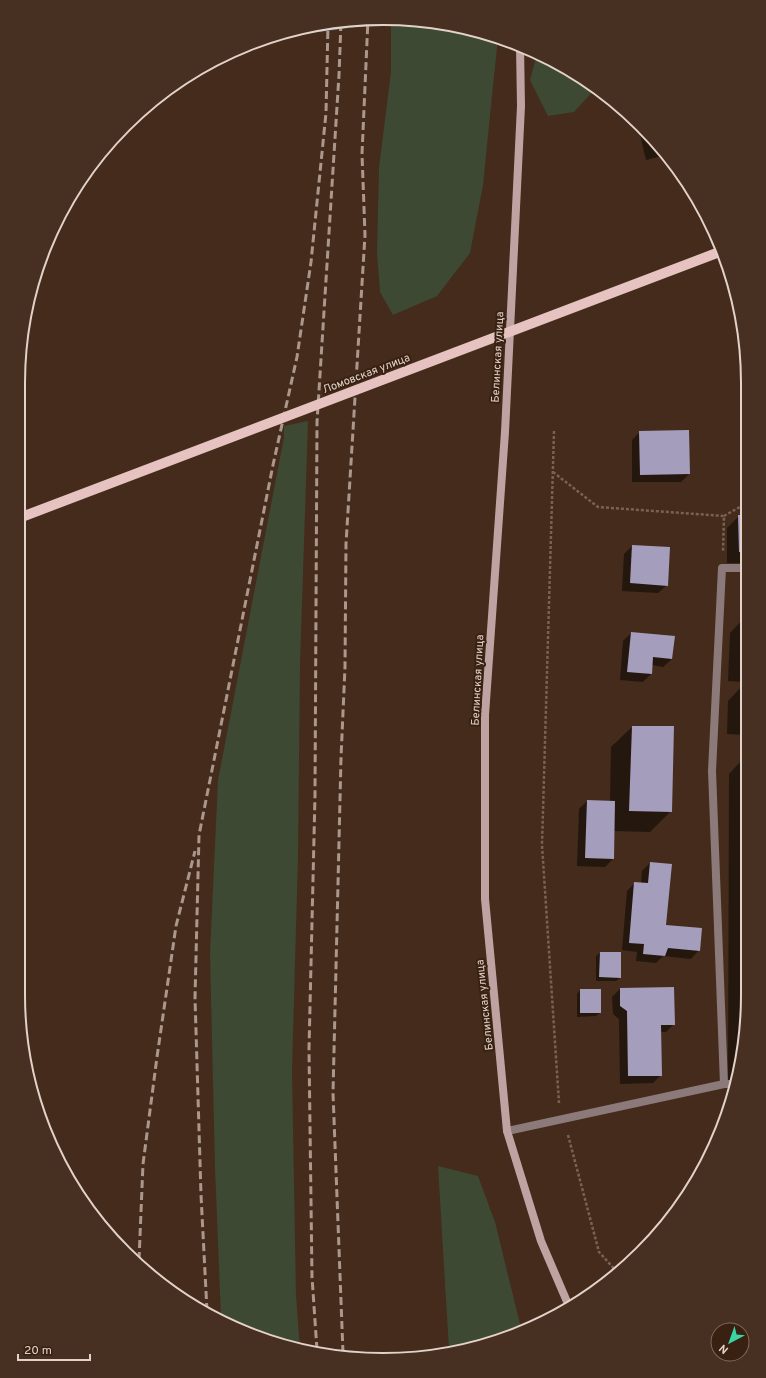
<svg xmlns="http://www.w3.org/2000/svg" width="766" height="1378" font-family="Overpass,sans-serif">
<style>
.green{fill:#3d4932}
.shadow{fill:#0007}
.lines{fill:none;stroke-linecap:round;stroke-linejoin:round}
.stream{stroke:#457074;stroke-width:7}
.building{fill:#a59dbc}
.path{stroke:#796255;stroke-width:2.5;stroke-dasharray:3 2;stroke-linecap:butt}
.lane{stroke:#8c7a7a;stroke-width:8}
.secondary{stroke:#bfa3a2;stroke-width:8}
.rail{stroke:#ab978c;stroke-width:3;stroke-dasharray:8 4;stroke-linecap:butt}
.primary-bridge{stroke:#e6c3c1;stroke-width:10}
.labels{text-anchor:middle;stroke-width:4;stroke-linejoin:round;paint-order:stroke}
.street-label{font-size:11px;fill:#e3d2c9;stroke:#392112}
.rim{fill:none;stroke:#e3d2c9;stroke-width:2}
</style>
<rect width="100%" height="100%" fill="#442b1b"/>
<g class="green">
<polygon points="391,20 431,21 498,37 483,185 470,253 437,296 393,315 380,292 377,252 379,168 391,72"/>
<polygon points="537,54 566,67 595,89 574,112 548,116 530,80"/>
<polygon points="308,421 300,665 298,857 292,1071 296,1295 300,1349 288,1347 221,1317 215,1168 210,953 218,780 284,437 284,426"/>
<polygon points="438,1166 478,1176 495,1222 522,1332 449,1349"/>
</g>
<g class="shadow">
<polygon points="637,122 641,125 666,155 646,160"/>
<polygon points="640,432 689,474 681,482 632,482 632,440"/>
<polygon points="739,516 746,516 746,563 727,563 727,528"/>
<polygon points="632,546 669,548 667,585 658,593 622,591 624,554"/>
<polygon points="746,616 746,735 727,734 728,701 743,685 744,682 728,681 730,633"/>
<polygon points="631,633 672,659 663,667 652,665 651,674 643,682 620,680 623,641"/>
<polygon points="632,727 673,727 671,811 650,832 613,831 613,859 605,867 577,866 579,809 587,801 610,802 611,747"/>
<polygon points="744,758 746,758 747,1019 733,1093 728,1093 729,774"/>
<polygon points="650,863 665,926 699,950 691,959 663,956 656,963 636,961 637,952 622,950 627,891 635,883 641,884 642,871"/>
<polygon points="600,953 620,978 616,981 596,981 596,956"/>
<polygon points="620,989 674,1024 666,1032 660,1032 661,1075 653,1083 620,1084 619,1019 613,1014 612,997"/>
<polygon points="580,990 600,1013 596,1016 577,1017 577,994"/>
</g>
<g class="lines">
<polyline class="stream" points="283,33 384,20"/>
</g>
<g class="building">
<polygon points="689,430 690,474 640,475 639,431"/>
<polygon points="738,515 746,515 746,552 739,552"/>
<polygon points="632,545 670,547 668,586 630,583"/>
<polygon points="631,632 675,636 672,659 653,657 652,674 627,672"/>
<polygon points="632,726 674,726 672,812 629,811"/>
<polygon points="744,757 746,757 747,1019 744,1036"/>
<polygon points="587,800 615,801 614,859 585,858"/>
<polygon points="650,862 672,864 666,925 702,928 700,951 668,948 665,956 643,954 644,944 629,943 634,882 648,883"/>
<polygon points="600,952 621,952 621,978 599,977"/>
<polygon points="674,987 675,1025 661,1025 662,1076 628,1076 627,1011 620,1006 620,988"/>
<rect x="580" y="989" width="21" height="24"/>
</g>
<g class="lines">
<g class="path">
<polyline points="554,431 542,845 559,1103"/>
<polyline points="553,472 598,507 724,516 723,552"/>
<polyline points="724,516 745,504"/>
<polyline points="568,1135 599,1252 618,1273"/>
</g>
<g class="lane">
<polyline points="724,1084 734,1084"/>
<polyline points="507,1131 724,1084 712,771 722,568 746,568"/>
</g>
<polyline class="secondary" points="520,46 521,106 505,432 485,715 485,899 507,1131 541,1241 568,1304"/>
<g class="rail">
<polyline points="139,1260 143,1164 157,1057 176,926 195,851"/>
<polyline points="207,1311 201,1195 195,998 199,835 273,465 297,357 311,262 326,113 328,24"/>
<polyline points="317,1350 312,1277 309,1049 315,795 317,422 339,75 341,22"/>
<polyline points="343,1353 333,1093 341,758 345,667 346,544 365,235 362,154 368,19"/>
</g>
<polyline class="primary-bridge" points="19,518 722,251"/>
</g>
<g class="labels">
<g class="street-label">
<text transform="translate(497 357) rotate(-87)" y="4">Белинская улица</text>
<text transform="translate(366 373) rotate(-21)" y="4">Ломовская улица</text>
<text transform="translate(477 680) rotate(-87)" y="4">Белинская улица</text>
<text transform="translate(484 1005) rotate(-96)" y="4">Белинская улица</text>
</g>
</g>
<path d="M0 0H766V1378H0ZM383 25H383A358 358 0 0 1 741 383V995A358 358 0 0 1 383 1353H383A358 358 0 0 1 25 995V383A358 358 0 0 1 383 25Z" fill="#472f21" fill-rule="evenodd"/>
<path class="rim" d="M383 25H383A358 358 0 0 1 741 383V995A358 358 0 0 1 383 1353H383A358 358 0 0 1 25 995V383A358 358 0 0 1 383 25Z"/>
<g transform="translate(730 1342) rotate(221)"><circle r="19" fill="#392112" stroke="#7d685b"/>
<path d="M0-3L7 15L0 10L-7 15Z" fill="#3ad4a5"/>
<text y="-6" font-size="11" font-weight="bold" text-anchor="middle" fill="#e3d2c9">N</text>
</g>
<path d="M18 1354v6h72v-6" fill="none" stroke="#e3d2c9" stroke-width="2"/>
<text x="24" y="1354" font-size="12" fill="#e3d2c9" stroke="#392112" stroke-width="3" paint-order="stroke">20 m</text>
</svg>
